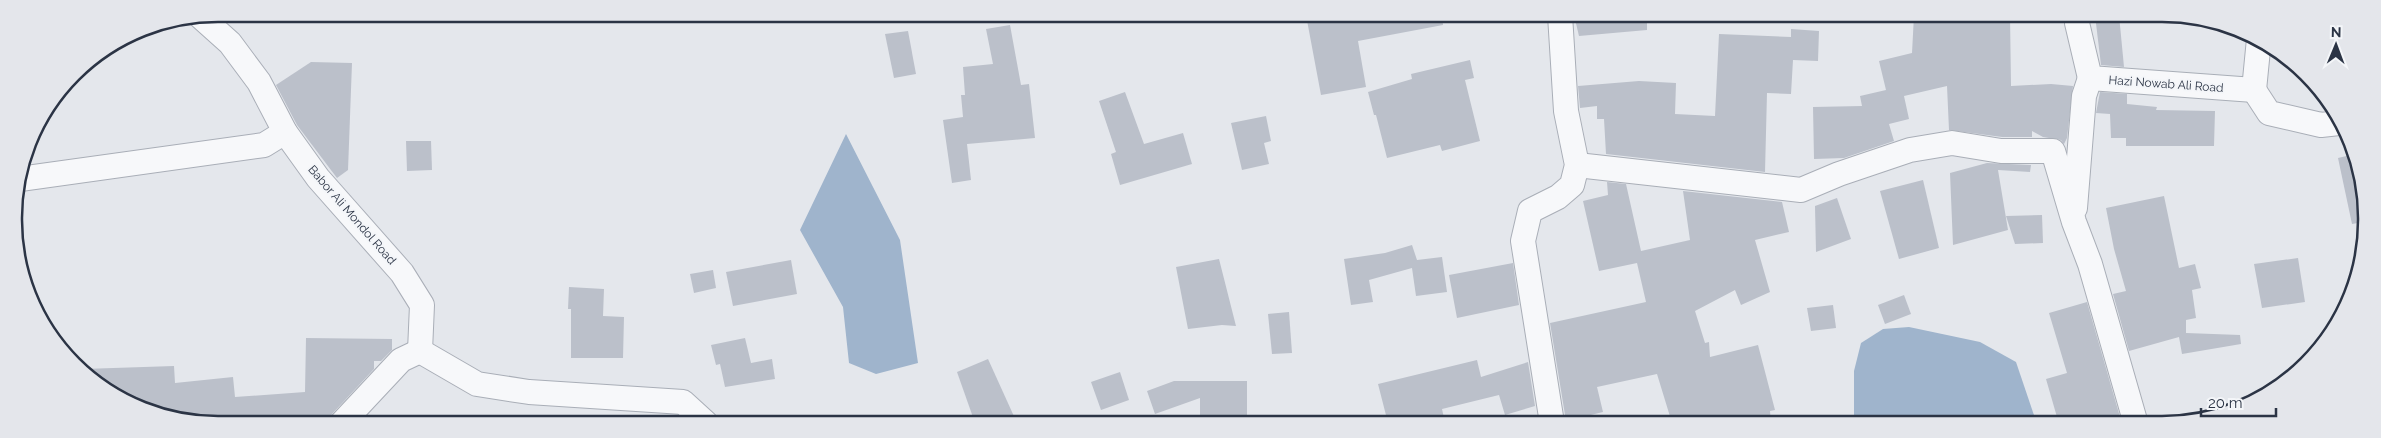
<svg xmlns="http://www.w3.org/2000/svg" width="2381" height="438" font-family="Raleway,sans-serif">
<style>
.water{fill:#9fb4cc}
.building{fill:#bbc0ca}
.lines{fill:none;stroke-linecap:round;stroke-linejoin:round}
.street-casing{stroke:#a9aeb7;stroke-width:26}
.street{stroke:#f7f8fa;stroke-width:24}
.labels{text-anchor:middle;stroke-width:4;stroke-linejoin:round;paint-order:stroke}
.street-label{font-size:12px;fill:#2b3445;stroke:#f4f6f9}
.rim{fill:none;stroke:#2b3445;stroke-width:2.5}
</style>
<rect width="100%" height="100%" fill="#e4e7ec"/>
<g class="water">
<polygon points="846,134 900,240 918,363 876,374 849,363 843,307 800,230"/>
<polygon points="1909,327 1980,342 2016,362 2037,424 1854,424 1854,371 1861,343 1883,329"/>
</g>
<g class="building">
<polygon points="1306,15 1442,15 1443,25 1358,41 1366,87 1321,95"/>
<polygon points="1574,15 1647,15 1647,30 1579,36"/>
<polygon points="1914,15 2010,15 2011,86 2051,84 2073,86 2067,138 2064,144 2061,140 2043,137 2032,131 2032,137 2002,137 1949,130 1947,86 1904,96 1909,119 1889,124 1894,141 1844,158 1814,159 1813,107 1862,106 1860,96 1886,90 1879,61 1912,53"/>
<polygon points="2095,15 2119,15 2124,67 2101,65"/>
<polygon points="1010,25 1021,85 1029,84 1035,138 967,144 971,180 952,183 943,120 963,117 961,95 965,95 963,67 993,64 986,29"/>
<polygon points="1791,29 1819,31 1818,61 1793,60 1791,94 1767,93 1765,172 1606,154 1604,119 1597,119 1597,106 1580,108 1578,86 1639,81 1676,83 1675,114 1715,116 1719,34 1791,37"/>
<polygon points="908,31 916,74 894,78 885,34"/>
<polygon points="1470,60 1474,78 1465,80 1480,141 1442,151 1440,145 1387,158 1376,115 1374,115 1368,92 1412,79 1411,74"/>
<polygon points="311,62 352,63 348,170 337,178 297,125 276,85"/>
<polygon points="1125,92 1144,144 1183,133 1192,164 1120,185 1111,154 1116,152 1099,101"/>
<polygon points="2100,92 2127,94 2127,104 2157,107 2156,110 2215,111 2214,146 2126,146 2126,138 2111,138 2110,114 2096,113"/>
<polygon points="1266,116 1271,141 1264,143 1269,164 1242,170 1231,123"/>
<polygon points="406,141 431,141 432,170 407,171"/>
<polygon points="2355,154 2360,166 2364,222 2352,224 2338,158"/>
<polygon points="1987,163 2031,165 2030,172 1998,170 2008,230 1953,245 1950,173"/>
<polygon points="1923,180 1939,248 1899,259 1880,191"/>
<polygon points="1607,182 1626,184 1641,251 1690,240 1683,191 1782,202 1789,232 1755,240 1770,292 1741,305 1735,290 1695,311 1705,343 1709,342 1710,357 1758,345 1775,410 1770,411 1771,424 1672,423 1657,374 1597,387 1603,412 1566,421 1550,323 1646,302 1637,263 1599,271 1583,201 1608,195"/>
<polygon points="2164,196 2179,268 2195,264 2201,288 2192,290 2196,318 2186,320 2186,333 2240,335 2241,344 2182,354 2179,337 2129,351 2113,294 2126,291 2114,249 2106,208"/>
<polygon points="1837,198 1851,239 1816,252 1815,206"/>
<polygon points="2042,215 2043,243 2015,244 2006,216"/>
<polygon points="1412,245 1417,260 1442,257 1447,292 1416,296 1412,268 1369,280 1373,302 1351,305 1344,259 1385,253"/>
<polygon points="2298,258 2305,302 2262,308 2254,264"/>
<polygon points="1219,259 1236,326 1222,325 1188,329 1176,267"/>
<polygon points="791,260 797,294 733,306 726,272"/>
<polygon points="1513,263 1519,305 1457,318 1449,275"/>
<polygon points="713,270 716,288 694,293 690,274"/>
<polygon points="569,287 604,289 603,316 624,317 623,358 571,358 571,309 568,309"/>
<polygon points="1904,295 1911,314 1885,324 1878,305"/>
<polygon points="2087,302 2122,424 2059,424 2046,379 2067,373 2049,313"/>
<polygon points="1833,305 1836,328 1811,331 1807,308"/>
<polygon points="1289,312 1292,353 1272,354 1268,314"/>
<polygon points="306,338 392,339 392,350 381,361 374,361 374,369 332,414 329,420 321,423 192,423 117,397 83,369 174,366 175,383 233,377 235,397 305,392"/>
<polygon points="745,338 751,363 772,359 775,379 725,387 720,364 716,365 711,345"/>
<polygon points="988,359 1017,423 975,423 957,372"/>
<polygon points="1477,360 1481,377 1528,362 1535,406 1505,415 1499,395 1442,409 1444,418 1422,423 1388,423 1378,384"/>
<polygon points="1120,372 1129,400 1101,410 1091,382"/>
<polygon points="1174,381 1247,381 1247,415 1200,416 1200,398 1155,414 1147,391"/>
</g>
<g class="lines">
<g class="street-casing">
<g id="street">
<polyline points="2077,15 2077,23 2090,78 2254,90 2259,39"/>
<polyline points="201,17 230,43 259,82 285,132 318,178 402,273 422,305 420,351"/>
<polyline points="2254,90 2269,113 2321,125 2339,123"/>
<polyline points="1577,165 1801,190 1839,174 1910,150 1952,143 2001,151 2053,151 2074,222 2090,264 2136,424"/>
<polyline points="20,179 264,145 285,132"/>
<polyline points="2075,208 2084,96 2090,78"/>
<polyline points="420,351 477,384 529,392 683,402 706,423"/>
<polyline points="342,423 401,360 420,351"/>
<polyline points="1552,423 1523,241 1530,211 1558,197 1572,185 1577,165 1566,111 1560,15"/>
</g>
</g>
<use href="#street" class="street"/>
</g>
<g class="labels">
<g class="street-label">
<text transform="translate(2166 84) rotate(4)" y="4">Hazi Nowab Ali Road</text>
<text transform="translate(352 215) rotate(49)" y="4">Babor Ali Mondol Road</text>
</g>
</g>
<path d="M0 0H2381V438H0ZM218 22H2162A196 196 0 0 1 2358 218V220A196 196 0 0 1 2162 416H218A196 196 0 0 1 22 220V218A196 196 0 0 1 218 22Z" fill="#e4e6eb" fill-rule="evenodd"/>
<path class="rim" d="M218 22H2162A196 196 0 0 1 2358 218V220A196 196 0 0 1 2162 416H218A196 196 0 0 1 22 220V218A196 196 0 0 1 218 22Z"/>
<g transform="translate(2336 45) rotate(1)" stroke="#f4f6f9" stroke-width="4" paint-order="stroke">
<path d="M0-4L9 19L0 12L-9 19Z" fill="#2b3445"/>
<text y="-8" font-size="14" font-weight="bold" text-anchor="middle" fill="#2b3445">N</text>
</g>
<path d="M2201 408v8h75v-8" fill="none" stroke="#2b3445" stroke-width="2.5"/>
<text x="2208" y="408" font-size="15" fill="#2b3445" stroke="#f4f6f9" stroke-width="4" paint-order="stroke">20 m</text>
</svg>
